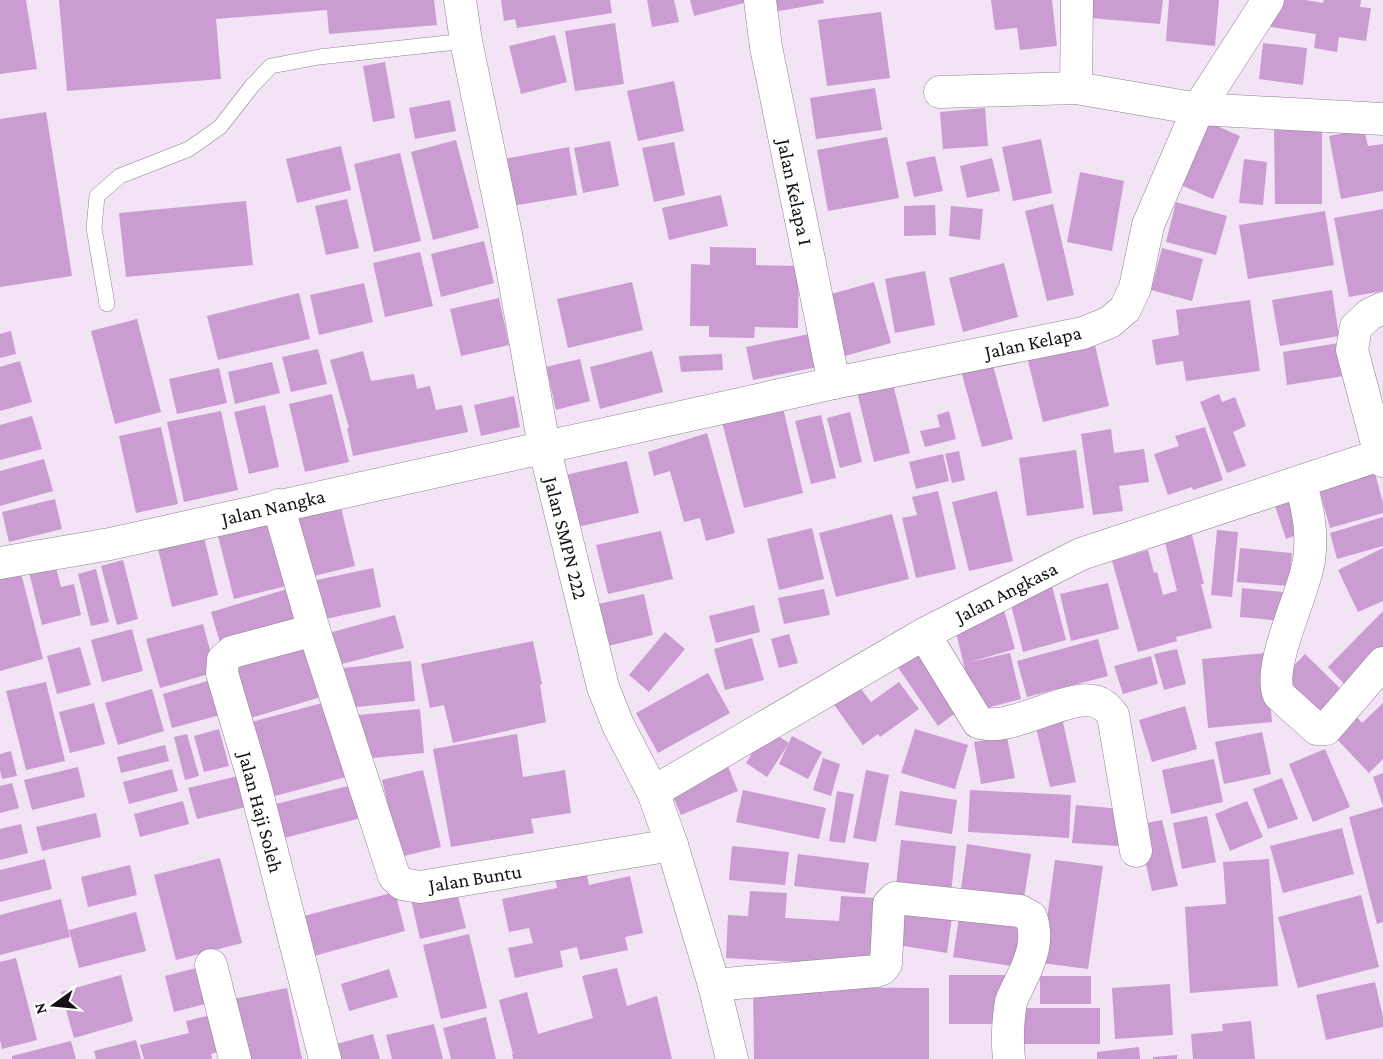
<svg xmlns="http://www.w3.org/2000/svg" width="1383" height="1059" font-family="'Crimson Pro',serif">
<style>
.building{fill:#ca9cd2}
.lines{fill:none;stroke-linecap:round;stroke-linejoin:round}
.service-casing{stroke:#8f8291;stroke-width:16}
.minor-casing{stroke:#8f8291;stroke-width:33}
.service{stroke:#fff;stroke-width:15}
.minor{stroke:#fff;stroke-width:32}
.labels{text-anchor:middle;stroke-width:4.5;stroke-linejoin:round;paint-order:stroke}
.street-label{font-size:20px;fill:#151116;stroke:#fff}
</style>
<rect width="100%" height="100%" fill="#f2e4f5"/>
<g class="building">
<polygon points="0,0 26,0 37,69 0,74"/>
<polygon points="59,0 434,0 437,25 329,34 327,10 216,19 221,79 67,91"/>
<polygon points="501,0 610,0 612,13 517,28 515,19 504,21"/>
<polygon points="647,0 674,0 679,22 652,27"/>
<polygon points="690,0 752,0 752,1 694,16"/>
<polygon points="772,0 823,0 824,3 774,12"/>
<polygon points="991,0 1052,0 1057,46 1020,50 1017,28 995,30"/>
<polygon points="1080,0 1163,0 1160,24 1079,17"/>
<polygon points="1169,0 1219,0 1215,46 1166,41"/>
<polygon points="1275,0 1305,0 1323,3 1324,0 1361,0 1360,7 1371,8 1366,41 1339,37 1337,52 1314,48 1316,34 1271,27"/>
<polygon points="881,12 890,78 827,86 818,20"/>
<polygon points="615,23 624,84 575,91 565,31"/>
<polygon points="555,35 567,82 521,94 509,46"/>
<polygon points="1263,43 1307,48 1303,85 1259,79"/>
<polygon points="385,62 395,118 373,122 363,66"/>
<polygon points="674,81 684,131 638,141 627,91"/>
<polygon points="875,88 882,130 816,139 810,98"/>
<polygon points="450,100 456,131 415,139 409,108"/>
<polygon points="985,108 988,146 943,149 940,112"/>
<polygon points="46,112 72,276 0,287 0,119"/>
<polygon points="1203,120 1240,136 1213,199 1176,183"/>
<polygon points="1274,123 1322,123 1322,204 1275,204"/>
<polygon points="1364,129 1368,146 1383,144 1383,191 1341,199 1329,136"/>
<polygon points="887,137 899,198 828,211 817,150"/>
<polygon points="1041,139 1052,193 1013,201 1002,147"/>
<polygon points="456,140 479,228 433,240 411,152"/>
<polygon points="610,141 619,186 583,193 574,148"/>
<polygon points="674,142 685,195 654,202 642,148"/>
<polygon points="341,146 351,190 297,203 286,159"/>
<polygon points="569,147 577,195 512,206 504,159"/>
<polygon points="400,153 421,241 374,252 354,164"/>
<polygon points="935,156 943,191 914,197 906,162"/>
<polygon points="992,158 1000,191 967,198 960,166"/>
<polygon points="1244,159 1267,162 1263,205 1239,203"/>
<polygon points="1080,172 1124,181 1112,251 1067,242"/>
<polygon points="721,195 728,226 669,240 662,208"/>
<polygon points="347,199 359,248 326,255 315,206"/>
<polygon points="246,201 253,265 126,277 119,213"/>
<polygon points="1176,202 1227,216 1216,255 1166,242"/>
<polygon points="1053,204 1074,295 1047,301 1025,211"/>
<polygon points="935,205 936,235 904,236 904,206"/>
<polygon points="951,206 983,209 980,240 949,236"/>
<polygon points="1383,209 1383,291 1349,297 1334,218"/>
<polygon points="1325,211 1334,265 1248,279 1239,225"/>
<polygon points="484,241 494,283 441,297 431,254"/>
<polygon points="710,247 756,248 756,265 799,266 798,328 755,327 754,338 709,337 709,326 690,326 691,264 710,265"/>
<polygon points="1162,248 1203,259 1192,301 1151,290"/>
<polygon points="420,252 433,306 385,317 373,263"/>
<polygon points="1004,263 1018,317 963,332 949,278"/>
<polygon points="925,271 935,325 895,333 885,279"/>
<polygon points="632,282 643,330 568,348 557,299"/>
<polygon points="874,282 891,343 838,358 821,297"/>
<polygon points="364,283 373,322 319,335 310,295"/>
<polygon points="1332,290 1339,336 1280,346 1272,300"/>
<polygon points="299,293 310,339 218,360 207,316"/>
<polygon points="499,298 509,345 461,356 450,309"/>
<polygon points="1250,300 1260,371 1186,381 1183,361 1156,365 1152,340 1179,335 1176,310"/>
<polygon points="137,319 161,412 115,424 91,331"/>
<polygon points="11,331 16,354 0,358 0,334"/>
<polygon points="819,332 827,365 753,380 746,347"/>
<polygon points="1094,341 1109,406 1043,422 1027,357"/>
<polygon points="1339,343 1344,376 1287,385 1283,352"/>
<polygon points="318,349 327,384 291,392 282,357"/>
<polygon points="363,351 371,381 414,374 417,389 430,386 436,410 462,405 468,432 353,456 347,428 349,428 330,360"/>
<polygon points="652,351 663,392 600,409 590,367"/>
<polygon points="722,354 723,370 681,372 679,356"/>
<polygon points="991,358 1013,439 982,447 960,367"/>
<polygon points="580,359 590,401 556,410 546,367"/>
<polygon points="20,361 32,402 0,411 0,367"/>
<polygon points="272,362 280,393 235,404 228,372"/>
<polygon points="219,368 227,403 177,414 169,379"/>
<polygon points="893,384 910,453 874,462 857,392"/>
<polygon points="332,394 349,462 305,472 289,404"/>
<polygon points="1219,394 1222,402 1235,397 1246,426 1233,432 1246,466 1227,473 1200,402"/>
<polygon points="780,395 803,493 744,508 719,410"/>
<polygon points="514,396 520,427 481,436 474,405"/>
<polygon points="265,405 279,467 249,474 234,412"/>
<polygon points="221,411 238,490 184,502 167,422"/>
<polygon points="949,411 956,439 925,447 920,431 940,427 937,415"/>
<polygon points="850,412 862,462 840,468 827,418"/>
<polygon points="821,415 836,478 811,484 795,421"/>
<polygon points="32,416 42,449 0,460 0,425"/>
<polygon points="161,427 178,504 136,513 119,436"/>
<polygon points="1205,427 1223,480 1193,490 1192,487 1168,495 1154,454 1179,446 1175,436"/>
<polygon points="1111,429 1114,453 1144,449 1149,482 1119,486 1123,511 1093,515 1081,434"/>
<polygon points="707,433 735,533 706,541 700,518 684,522 670,471 654,476 648,452"/>
<polygon points="1076,450 1084,508 1027,516 1019,458"/>
<polygon points="959,451 965,480 952,483 945,454"/>
<polygon points="943,454 949,481 916,489 909,462"/>
<polygon points="44,459 53,491 0,506 0,471"/>
<polygon points="627,461 639,513 573,528 561,476"/>
<polygon points="1373,466 1383,503 1383,513 1330,528 1317,482"/>
<polygon points="938,491 956,569 916,578 902,518 917,515 912,497"/>
<polygon points="997,491 1013,561 969,571 952,502"/>
<polygon points="1291,491 1305,532 1286,539 1272,497"/>
<polygon points="55,499 62,529 9,542 2,512"/>
<polygon points="339,499 355,566 306,578 291,511"/>
<polygon points="892,514 909,579 836,597 819,533"/>
<polygon points="1383,517 1383,546 1337,559 1330,533"/>
<polygon points="270,518 286,586 234,599 217,532"/>
<polygon points="1189,523 1204,584 1201,584 1212,628 1176,637 1177,641 1138,652 1112,561 1148,550 1154,573 1157,572 1163,595 1177,591 1162,530"/>
<polygon points="812,528 824,579 779,590 767,539"/>
<polygon points="1217,530 1238,532 1232,597 1211,595"/>
<polygon points="661,531 673,579 608,594 596,545"/>
<polygon points="203,533 218,595 172,607 157,545"/>
<polygon points="1240,548 1292,553 1289,586 1237,582"/>
<polygon points="1383,548 1383,601 1358,612 1338,570"/>
<polygon points="54,560 61,587 74,584 81,615 42,625 28,568"/>
<polygon points="123,560 138,619 117,625 101,566"/>
<polygon points="373,568 381,607 316,621 307,582"/>
<polygon points="96,569 109,622 91,626 78,574"/>
<polygon points="21,573 43,659 0,671 0,579"/>
<polygon points="1051,582 1066,640 1023,652 1008,593"/>
<polygon points="1108,583 1119,629 1071,641 1060,594"/>
<polygon points="294,587 306,625 222,649 211,612"/>
<polygon points="1242,588 1283,592 1281,621 1240,617"/>
<polygon points="824,589 830,615 784,624 778,598"/>
<polygon points="644,594 653,635 604,647 594,605"/>
<polygon points="754,605 760,632 716,643 709,616"/>
<polygon points="1003,606 1015,649 970,662 1010,653 1021,699 975,711 953,620"/>
<polygon points="1383,611 1383,650 1347,687 1328,667"/>
<polygon points="395,615 404,648 334,666 325,634"/>
<polygon points="203,624 216,672 160,688 146,639"/>
<polygon points="132,629 143,671 102,682 91,640"/>
<polygon points="665,632 685,649 649,692 629,675"/>
<polygon points="789,634 798,663 779,668 771,639"/>
<polygon points="304,638 321,697 247,719 229,661"/>
<polygon points="752,638 764,680 725,690 714,649"/>
<polygon points="1098,639 1108,676 1027,697 1017,661"/>
<polygon points="533,641 542,684 540,685 546,722 453,743 444,705 430,708 421,664"/>
<polygon points="80,647 91,685 57,694 47,656"/>
<polygon points="918,647 961,709 938,726 895,663"/>
<polygon points="1177,649 1186,684 1164,690 1154,654"/>
<polygon points="1266,653 1272,722 1208,728 1202,659"/>
<polygon points="1305,654 1349,697 1323,724 1279,681"/>
<polygon points="1151,656 1158,684 1123,694 1114,666"/>
<polygon points="411,661 415,701 347,708 343,668"/>
<polygon points="708,673 730,713 658,753 636,713"/>
<polygon points="211,680 220,715 172,728 163,694"/>
<polygon points="855,681 871,702 899,682 919,709 880,737 878,734 863,745 830,699"/>
<polygon points="46,682 65,761 26,770 6,691"/>
<polygon points="152,689 164,731 118,745 105,703"/>
<polygon points="330,701 350,776 271,797 251,722"/>
<polygon points="94,703 105,744 70,753 59,712"/>
<polygon points="1383,703 1383,759 1369,773 1333,735 1355,715 1362,723"/>
<polygon points="1185,706 1197,749 1152,762 1139,720"/>
<polygon points="420,709 424,753 362,759 358,715"/>
<polygon points="1061,713 1076,782 1050,787 1034,719"/>
<polygon points="219,729 229,766 204,772 194,736"/>
<polygon points="767,729 789,743 767,777 746,763"/>
<polygon points="915,729 968,745 955,789 901,773"/>
<polygon points="1262,732 1271,774 1224,784 1215,742"/>
<polygon points="187,734 199,776 185,780 174,737"/>
<polygon points="517,734 523,777 565,770 571,813 531,819 534,833 451,847 433,749"/>
<polygon points="792,736 822,752 808,779 779,764"/>
<polygon points="1007,737 1015,778 981,784 974,742"/>
<polygon points="165,745 169,761 121,773 117,757"/>
<polygon points="1325,749 1350,807 1313,822 1289,764"/>
<polygon points="11,751 17,776 2,779 0,770 0,754"/>
<polygon points="823,758 840,764 831,796 813,790"/>
<polygon points="1214,759 1223,802 1171,814 1162,770"/>
<polygon points="727,764 738,791 681,815 669,788"/>
<polygon points="78,767 85,797 32,810 24,780"/>
<polygon points="172,769 178,791 129,804 123,782"/>
<polygon points="423,770 441,847 400,857 382,780"/>
<polygon points="866,770 889,775 876,842 853,838"/>
<polygon points="1383,773 1383,806 1373,777"/>
<polygon points="242,775 250,806 197,819 188,788"/>
<polygon points="1282,778 1298,819 1268,829 1253,789"/>
<polygon points="12,783 19,808 0,813 0,786"/>
<polygon points="356,784 365,817 284,838 276,804"/>
<polygon points="743,790 826,808 819,839 736,822"/>
<polygon points="970,790 1071,795 1069,838 968,832"/>
<polygon points="837,791 854,794 845,843 829,841"/>
<polygon points="900,791 957,800 952,834 895,825"/>
<polygon points="183,801 189,824 140,837 134,814"/>
<polygon points="1247,801 1263,837 1230,851 1215,814"/>
<polygon points="1076,805 1122,809 1118,846 1072,843"/>
<polygon points="1383,807 1383,922 1377,924 1349,817"/>
<polygon points="96,813 101,837 42,851 36,827"/>
<polygon points="1207,816 1216,862 1182,869 1173,823"/>
<polygon points="1162,820 1178,886 1152,891 1137,825"/>
<polygon points="21,824 28,853 0,860 0,829"/>
<polygon points="1342,828 1354,874 1283,893 1270,846"/>
<polygon points="901,840 956,846 951,893 896,886"/>
<polygon points="967,844 1031,854 1024,898 961,889"/>
<polygon points="732,846 789,852 785,885 729,880"/>
<polygon points="798,854 869,863 865,894 794,886"/>
<polygon points="220,858 242,943 176,960 154,875"/>
<polygon points="45,859 52,889 0,902 0,870"/>
<polygon points="1269,859 1278,986 1190,993 1185,907 1226,904 1223,862"/>
<polygon points="1055,860 1103,866 1088,969 1041,963"/>
<polygon points="584,862 589,885 630,876 643,933 625,937 628,950 580,960 577,947 560,951 563,967 515,978 508,948 533,943 529,928 509,932 502,899 557,888 553,869"/>
<polygon points="130,865 137,895 88,907 81,877"/>
<polygon points="455,884 466,928 420,939 410,895"/>
<polygon points="750,891 787,893 785,918 839,921 841,896 878,898 882,967 726,958 728,915 748,916"/>
<polygon points="395,892 405,931 314,956 304,916"/>
<polygon points="1361,895 1379,967 1298,988 1278,917"/>
<polygon points="61,899 70,937 0,955 0,915"/>
<polygon points="897,908 952,917 947,953 892,944"/>
<polygon points="960,911 1025,920 1018,967 953,957"/>
<polygon points="136,912 146,951 79,968 69,930"/>
<polygon points="469,934 487,1008 441,1019 423,945"/>
<polygon points="16,958 37,1040 2,1049 0,1040 0,962"/>
<polygon points="204,966 213,1002 174,1012 165,976"/>
<polygon points="617,968 627,1006 657,996 672,1059 513,1059 512,1054 513,1054 499,1000 527,992 538,1034 593,1018 582,976"/>
<polygon points="389,969 398,997 349,1011 341,984"/>
<polygon points="121,975 133,1021 74,1038 61,992"/>
<rect x="949" y="975" width="56" height="49"/>
<rect x="1040" y="976" width="51" height="28"/>
<polygon points="1375,982 1383,1017 1383,1027 1326,1040 1316,995"/>
<polygon points="1170,984 1173,1035 1115,1039 1112,988"/>
<polygon points="753,987 929,988 929,1059 754,1059"/>
<polygon points="287,988 302,1059 242,1059 229,1000"/>
<polygon points="1014,1008 1100,1008 1100,1044 1015,1044"/>
<polygon points="219,1013 228,1049 211,1054 212,1059 144,1059 140,1045 189,1033 186,1021"/>
<polygon points="486,1017 496,1059 451,1059 443,1028"/>
<polygon points="1251,1021 1255,1059 1193,1059 1191,1034 1223,1031 1222,1024"/>
<polygon points="434,1024 443,1059 392,1059 386,1035"/>
<polygon points="373,1034 380,1059 328,1059 325,1047"/>
<polygon points="136,1040 141,1059 96,1059 94,1051"/>
<polygon points="71,1041 76,1059 12,1059 12,1056"/>
<polygon points="1139,1047 1140,1059 1097,1059 1097,1052"/>
<polygon points="1177,1055 1177,1059 1153,1059 1153,1057"/>
</g>
<g class="lines">
<g class="service-casing">
<polyline id="service" points="107,304 94,228 97,196 120,176 189,149 220,127 252,86 271,66 319,57 466,41"/>
</g>
<g class="minor-casing">
<g id="minor">
<polyline points="460,0 466,41 506,234 544,446 603,687 618,725 653,792 672,845 714,985 732,1059"/>
<polyline points="760,0 766,47 834,383"/>
<polyline points="1076,88 1077,0"/>
<polyline points="940,92 1076,88 1198,109 1268,0"/>
<polyline points="1380,455 1352,350 1356,327 1370,314 1383,308"/>
<path d="M1300 482C1308 507 1313 533 1309 560 1305 592 1266 666 1279 695L1317 729H1326L1383 663"/>
<polyline points="278,505 314,630 394,876 402,884 420,887 672,845"/>
<polyline points="0,563 110,544 834,383 1083,333 1110,322 1125,309 1135,288 1148,225 1198,109 1383,119"/>
<polyline points="314,630 232,652 223,660 222,673 254,781 325,1059"/>
<path d="M924 634 978 722C1013 735 1077 685 1103 705 1107 707 1110 712 1113 715L1136 851"/>
<polyline points="653,792 924,634 1081,554 1380,455 1383,461"/>
<polyline points="211,965 235,1059"/>
<path d="M714 985 876 971 882 969 886 964 889 904 895 898 1020 911 1031 917C1039 939 1031 960 1021 980 1018 987 1013 995 1011 1002 1008 1020 1007 1041 1009 1059"/>
</g>
</g>
<use href="#service" class="service"/>
<use href="#minor" class="minor"/>
</g>
<g class="labels">
<g class="street-label">
<text transform="translate(795 192) rotate(78)" y="7">Jalan Kelapa I</text>
<text transform="translate(1033 342) rotate(-12)" y="7">Jalan Kelapa</text>
<text transform="translate(273 507) rotate(-13)" y="7">Jalan Nangka</text>
<text transform="translate(566 538) rotate(76)" y="7">Jalan SMPN 222</text>
<text transform="translate(1006 592) rotate(-27)" y="7">Jalan Angkasa</text>
<text transform="translate(261 812) rotate(75)" y="7">Jalan Haji Soleh</text>
<text transform="translate(475 878) rotate(-9)" y="7">Jalan Buntu</text>
</g>
</g>
<g transform="translate(54 1005) rotate(255)" stroke="#ffffff" stroke-width="4.5" paint-order="stroke">
<path d="M0-4.5L10 22L0 15L-10 22Z" fill="#151116"/>
<text y="-9" font-size="16" font-weight="bold" text-anchor="middle" fill="#151116">N</text>
</g>
</svg>
